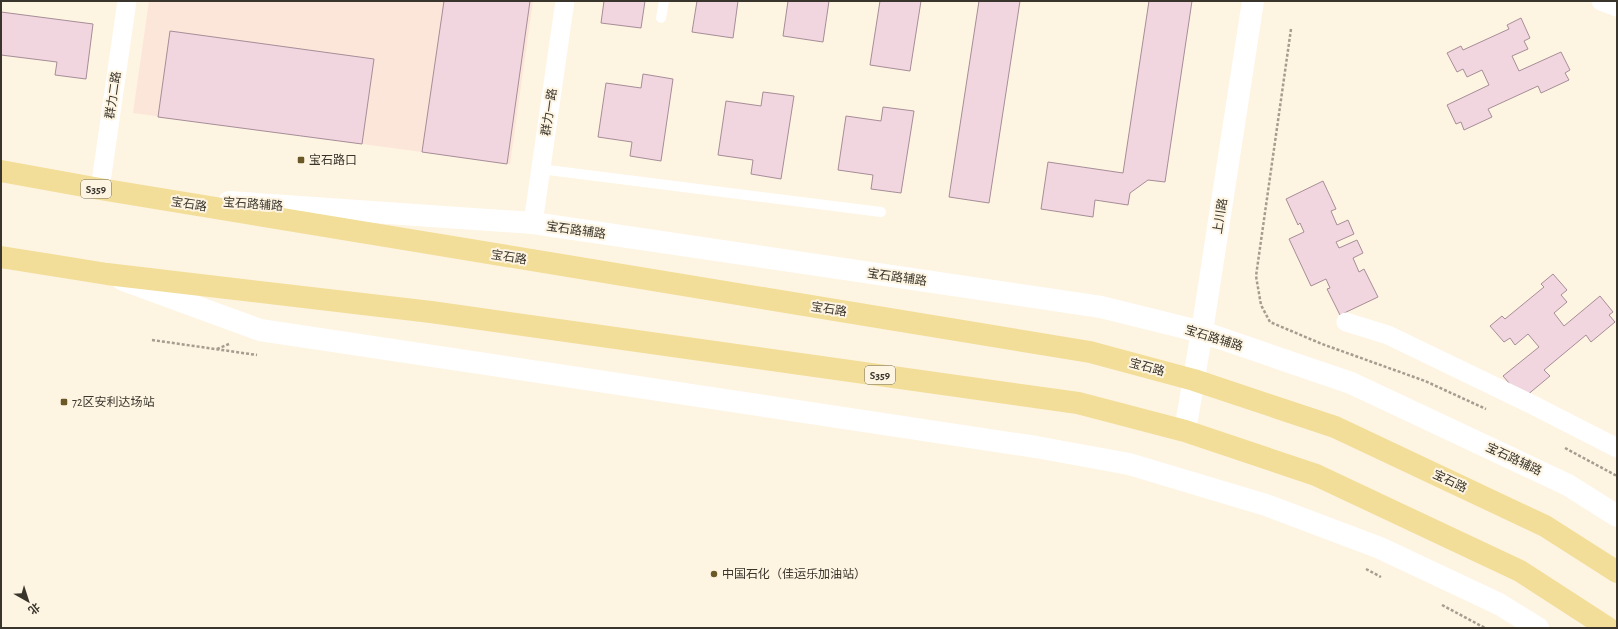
<svg xmlns="http://www.w3.org/2000/svg" width="1618" height="629" font-family="'Alegreya Sans','Noto Sans SC',sans-serif">
<style>
.industrial{fill:#fce6d9}
.building{fill:#f1d6e0;stroke:#a68d97}
.lines{fill:none;stroke-linecap:round;stroke-linejoin:round}
.path{stroke:#a59d8f;stroke-width:2.5;stroke-dasharray:3 2;stroke-linecap:butt}
.lane{stroke:#fff;stroke-width:10}
.street{stroke:#fff;stroke-width:19}
.secondary{stroke:#fff;stroke-width:22}
.primary{stroke:#f2de98;stroke-width:22}
.poi-dot{fill:#6a5927;stroke:#fef4e2;stroke-width:1.5}
.labels{text-anchor:middle;stroke-width:4;stroke-linejoin:round;paint-order:stroke}
.shield{fill:#fef4e2;stroke:#746e63;stroke-width:1}
.shield-label{font-size:11px;font-weight:bold;fill:#39352c}
.street-label{font-size:12px;fill:#39352c;stroke:#fef4e2}
.poi-label{font-size:12px;fill:#39352c;stroke:#fef4e2;text-anchor:start}
</style>
<rect width="100%" height="100%" fill="#fef4e2"/>
<polygon class="industrial" points="149,1 533,1 510,164 133,113"/>
<g class="building">
<polygon points="444,1 530,1 507,164 422,152"/>
<polygon points="604,1 645,1 641,28 601,23"/>
<polygon points="697,1 738,1 733,38 692,32"/>
<polygon points="788,1 829,1 823,42 783,36"/>
<polygon points="880,1 921,1 910,71 870,65"/>
<polygon points="979,1 1020,1 989,203 949,197"/>
<polygon points="1149,1 1192,1 1165,182 1148,180 1130,193 1128,205 1095,200 1093,217 1041,209 1048,162 1123,173"/>
<polygon points="1,12 93,24 86,79 55,75 57,62 1,55"/>
<polygon points="1521,18 1530,38 1524,41 1528,49 1512,56 1519,71 1561,52 1570,70 1565,73 1569,80 1541,93 1538,86 1488,109 1492,117 1464,130 1461,122 1456,124 1447,105 1489,85 1482,70 1467,77 1463,69 1457,72 1447,53 1461,46 1463,50 1509,29 1507,25"/>
<polygon points="170,31 374,59 362,144 158,117"/>
<polygon points="643,74 673,79 661,161 630,156 632,142 598,137 606,83 641,88"/>
<polygon points="763,92 794,96 781,179 751,174 753,160 718,155 726,101 761,106"/>
<polygon points="883,107 914,111 901,193 871,189 873,175 838,170 846,116 881,121"/>
<polygon points="1323,181 1336,209 1331,211 1337,225 1348,220 1354,234 1336,242 1339,248 1357,240 1363,253 1353,258 1359,272 1364,269 1378,297 1340,315 1327,289 1330,288 1326,279 1311,286 1289,239 1304,232 1300,223 1298,225 1286,199"/>
<polygon points="1553,274 1567,290 1561,295 1567,302 1554,313 1564,326 1600,296 1613,312 1609,315 1615,322 1591,342 1586,335 1544,370 1550,376 1526,396 1517,392 1503,376 1539,347 1528,334 1515,345 1510,338 1504,342 1490,326 1502,316 1505,319 1544,287 1541,284"/>
</g>
<g class="lines">
<g class="path">
<polyline points="1291,29 1256,276 1261,305 1270,322 1322,344 1425,381 1486,409"/>
<polyline points="152,340 257,355"/>
<polyline points="217,349 229,344"/>
<polyline points="1565,448 1617,476"/>
<polyline points="1366,569 1381,577"/>
<polyline points="1442,605 1485,628"/>
</g>
<g class="lane">
<polyline points="661,18 664,1"/>
<polyline points="540,169 881,212"/>
</g>
<g class="street">
<polyline points="1601,1 1617,7"/>
<polyline points="100,189 127,1"/>
<polyline points="533,223 565,1"/>
<polyline points="1346,322 1388,335 1531,404 1617,448"/>
</g>
<g class="secondary">
<polyline points="229,202 533,223 1101,307 1202,332 1351,383 1568,485 1617,516"/>
<polyline points="123,280 260,330 1036,447 1129,464 1266,505 1380,548 1499,604 1538,628"/>
<polyline points="1185,431 1203,325 1253,1"/>
</g>
<g class="primary">
<polyline points="1,171 100,189 1090,352 1194,380 1335,427 1545,526 1617,572"/>
<polyline points="1,257 107,274 431,312 1078,403 1185,431 1316,475 1520,571 1608,628"/>
</g>
</g>
<g class="poi-dot">
<rect x="297" y="156" width="8" height="8" rx="2"/>
<rect x="60" y="398" width="8" height="8" rx="2"/>
<circle cx="714" cy="574" r="4"/>
</g>
<g class="labels">
<g class="shield">
<rect x="81" y="180" width="30" height="18" rx="3"/>
<rect x="865" y="366" width="30" height="18" rx="3"/>
</g>
<g class="shield-label">
<text x="96" y="193">S359</text>
<text x="880" y="379">S359</text>
</g>
<g class="street-label">
<text transform="translate(113 95) rotate(-82)" y="4">群力二路</text>
<text transform="translate(549 112) rotate(-82)" y="4">群力一路</text>
<text transform="translate(189 204) rotate(9)" y="4">宝石路</text>
<text transform="translate(253 204) rotate(4)" y="4">宝石路辅路</text>
<text transform="translate(1220 216) rotate(-81)" y="4">上川路</text>
<text transform="translate(576 230) rotate(8)" y="4">宝石路辅路</text>
<text transform="translate(509 257) rotate(9)" y="4">宝石路</text>
<text transform="translate(897 277) rotate(8)" y="4">宝石路辅路</text>
<text transform="translate(829 309) rotate(9)" y="4">宝石路</text>
<text transform="translate(1214 338) rotate(17)" y="4">宝石路辅路</text>
<text transform="translate(1147 367) rotate(15)" y="4">宝石路</text>
<text transform="translate(1514 459) rotate(25)" y="4">宝石路辅路</text>
<text transform="translate(1450 481) rotate(25)" y="4">宝石路</text>
</g>
<g class="poi-label">
<text x="309" y="164">宝石路口</text>
<text x="72" y="406">72区安利达场站</text>
<text x="722" y="578">中国石化（佳运乐加油站）</text>
</g>
</g>
<rect width="1618" height="629" fill="none" stroke="#39352c" stroke-width="4"/>
<g transform="translate(28 601) rotate(141)" stroke="#fef4e2" stroke-width="3" paint-order="stroke">
<path d="M0-3L7 15L0 10L-7 15Z" fill="#39352c"/>
<text y="-6" font-size="11" font-weight="bold" text-anchor="middle" fill="#39352c">北</text>
</g>
</svg>
